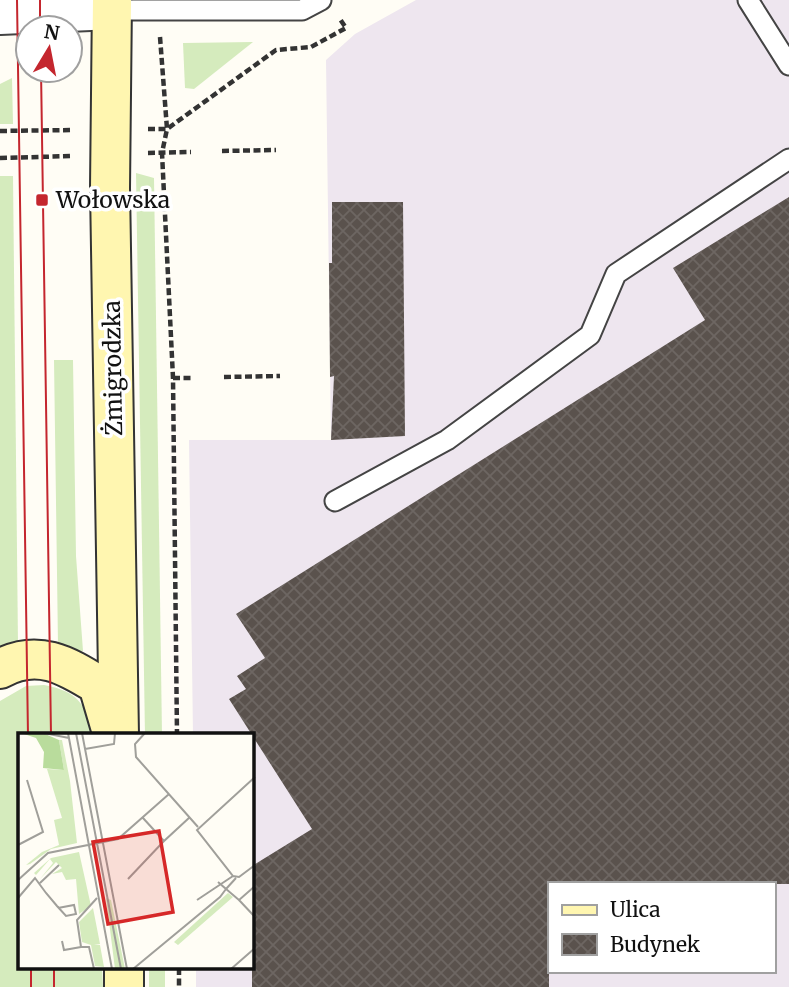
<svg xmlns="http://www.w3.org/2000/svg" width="789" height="987" font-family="Merriweather,serif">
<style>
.industrial{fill:#eee6ef;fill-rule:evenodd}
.grass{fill:#d5ebbd}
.building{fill:url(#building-cross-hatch)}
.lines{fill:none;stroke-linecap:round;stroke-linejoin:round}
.service-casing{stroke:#444;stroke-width:23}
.tertiary-casing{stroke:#444;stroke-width:42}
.secondary-casing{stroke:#333;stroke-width:42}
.path{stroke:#333;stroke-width:4.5;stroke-dasharray:7 3.5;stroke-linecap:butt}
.service{stroke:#fff;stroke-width:19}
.tertiary{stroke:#fff;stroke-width:38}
.secondary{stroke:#fff6b0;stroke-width:38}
.tram{stroke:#c4262e;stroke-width:2}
.poi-dot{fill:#c4262e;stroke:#fff;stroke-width:2.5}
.labels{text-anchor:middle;stroke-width:7;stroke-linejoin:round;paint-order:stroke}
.poi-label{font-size:23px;fill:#111;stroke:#fff;text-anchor:start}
.street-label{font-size:23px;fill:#111;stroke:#fff}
.inset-road{fill:none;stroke:#a09f9a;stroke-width:2}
.view{fill:#d62828;fill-opacity:0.15;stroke:#d62828;stroke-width:3.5}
.inset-edge{fill:none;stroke:#111;stroke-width:3.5}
</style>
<defs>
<pattern id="building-cross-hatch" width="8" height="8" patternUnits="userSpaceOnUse" patternTransform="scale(1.75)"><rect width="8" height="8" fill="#5a524d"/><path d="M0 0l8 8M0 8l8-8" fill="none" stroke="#6d6662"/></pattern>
</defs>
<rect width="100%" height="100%" fill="#fffdf5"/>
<path class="industrial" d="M416 0H789V987H196V968H252V735H193L189 440H331L326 60 355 34ZM549 884H773V971H549Z"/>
<g class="grass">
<polygon points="253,42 194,89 185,88 183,43"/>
<polygon points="12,78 13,124 0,124 0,84"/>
<polygon points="136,173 154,178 162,735 145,735"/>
<polygon points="0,176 13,176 18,645 0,648"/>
<polygon points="54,360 73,360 76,556 83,651 80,652 58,644"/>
<path d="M44 685C79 692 84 703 95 735H19V968H102L103 987H0V701L26 686Z"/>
<rect x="149" y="968" width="16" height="19"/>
</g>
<g class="building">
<polygon points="789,197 789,884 549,884 549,987 252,987 252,866 312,829 229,699 246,689 237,676 265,658 236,614 705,320 673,268"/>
<polygon points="332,202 403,202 405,436 331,440 334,376 330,377 329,263 332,263"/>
</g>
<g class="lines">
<g class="service-casing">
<g id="service">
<polyline points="748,0 789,65"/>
<polyline points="113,10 302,10 321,0"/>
<polyline points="335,501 447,440 590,335 616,274 789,159"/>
</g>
</g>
<g class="tertiary-casing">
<polyline id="tertiary" points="0,15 113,10"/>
</g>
<g class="secondary-casing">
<g id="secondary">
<polyline points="112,0 110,188 119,735"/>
<path d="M0 669C37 648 66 665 98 685L110 726"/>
<polyline points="124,968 124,987"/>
</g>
</g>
<g class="path">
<polyline points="160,37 167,129 162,153 173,378 177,735"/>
<polyline points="148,129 167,129 276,50 311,47 346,28 340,19"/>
<polyline points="0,131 73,130"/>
<polyline points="222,151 276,150"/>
<polyline points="148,153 191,152"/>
<polyline points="0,158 73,156"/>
<polyline points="224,377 280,376"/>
<polyline points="173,378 192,378"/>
<polyline points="179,968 179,987"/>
</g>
<use href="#service" class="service"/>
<use href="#tertiary" class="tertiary"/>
<use href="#secondary" class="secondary"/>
<g class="tram">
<polyline points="17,0 28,735"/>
<polyline points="40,0 40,28"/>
<polyline points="41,70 51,735"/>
<polyline points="31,968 31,987"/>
<polyline points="54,968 54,987"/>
</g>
</g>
<rect class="poi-dot" x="35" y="193" width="14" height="14" rx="3.5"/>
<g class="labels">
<g class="poi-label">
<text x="56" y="208">Wołowska</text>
</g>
<g class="street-label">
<text transform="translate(113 368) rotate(-91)" y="8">Żmigrodzka</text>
</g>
</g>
<g transform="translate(18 733)">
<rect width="236" height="236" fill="#fffdf5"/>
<path d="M41 7H44L52 48 59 110 33 116 12 131 8 132 24 119 41 112 36 87 44 85 29 36 46 37ZM61 119 73 173 61 181 58 146 48 147 44 139 34 141 44 135 38 129 22 146 35 130 32 126 18 142 16 140 33 125ZM210 160 215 164 160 212 156 209ZM88 165 93 167 107 236H97ZM75 175 82 211 76 212H82L86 234 77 233 73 212 64 209 61 189Z" fill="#d5ebbd"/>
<path d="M3 0H25L41 7 46 37 25 35 26 19 18 5Z" fill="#b9dc9c"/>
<path class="inset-road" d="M26 0 51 5M50 0 94 236M58 0 103 236M64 0 109 236M127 0 117 11 118 24 180 94M67 16 96 11 97 0M237 44 179 97 215 143 221 144 237 132M125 85 146 108 172 84M0 112 25 99 9 47M218 145 208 156 221 167M110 146 146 108M0 147 30 120 100 106 151 61M22 150 41 132M237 153 221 167 237 184M0 165 17 145 28 160 39 173 48 183 58 181 56 172 40 175M179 167 215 143M44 208 46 217 63 214M76 236 71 214H63L59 187 79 165M115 236 202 164 208 156 200 149M213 236 237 215"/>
<path class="view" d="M141 98 155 179 90 191 75 109Z"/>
<rect width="236" height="236" class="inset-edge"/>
</g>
<rect x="548" y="882" width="228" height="91" fill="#ffffff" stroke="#a0a0a0" stroke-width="2"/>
<rect x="562" y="905" width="35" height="10" fill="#fff6b0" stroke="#a0a0a0" stroke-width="2"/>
<text x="610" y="917" font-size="21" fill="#111111">Ulica</text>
<rect x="562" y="934" width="35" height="21" fill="url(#building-cross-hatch)" stroke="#a0a0a0" stroke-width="2"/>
<text x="610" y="952" font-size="21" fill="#111111">Budynek</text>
<g transform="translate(49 49) rotate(10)"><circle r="33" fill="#ffffff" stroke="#a0a0a0" stroke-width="2"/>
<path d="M0-5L12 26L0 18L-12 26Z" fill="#c4262e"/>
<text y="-10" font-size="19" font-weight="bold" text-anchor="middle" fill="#111111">N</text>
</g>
</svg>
